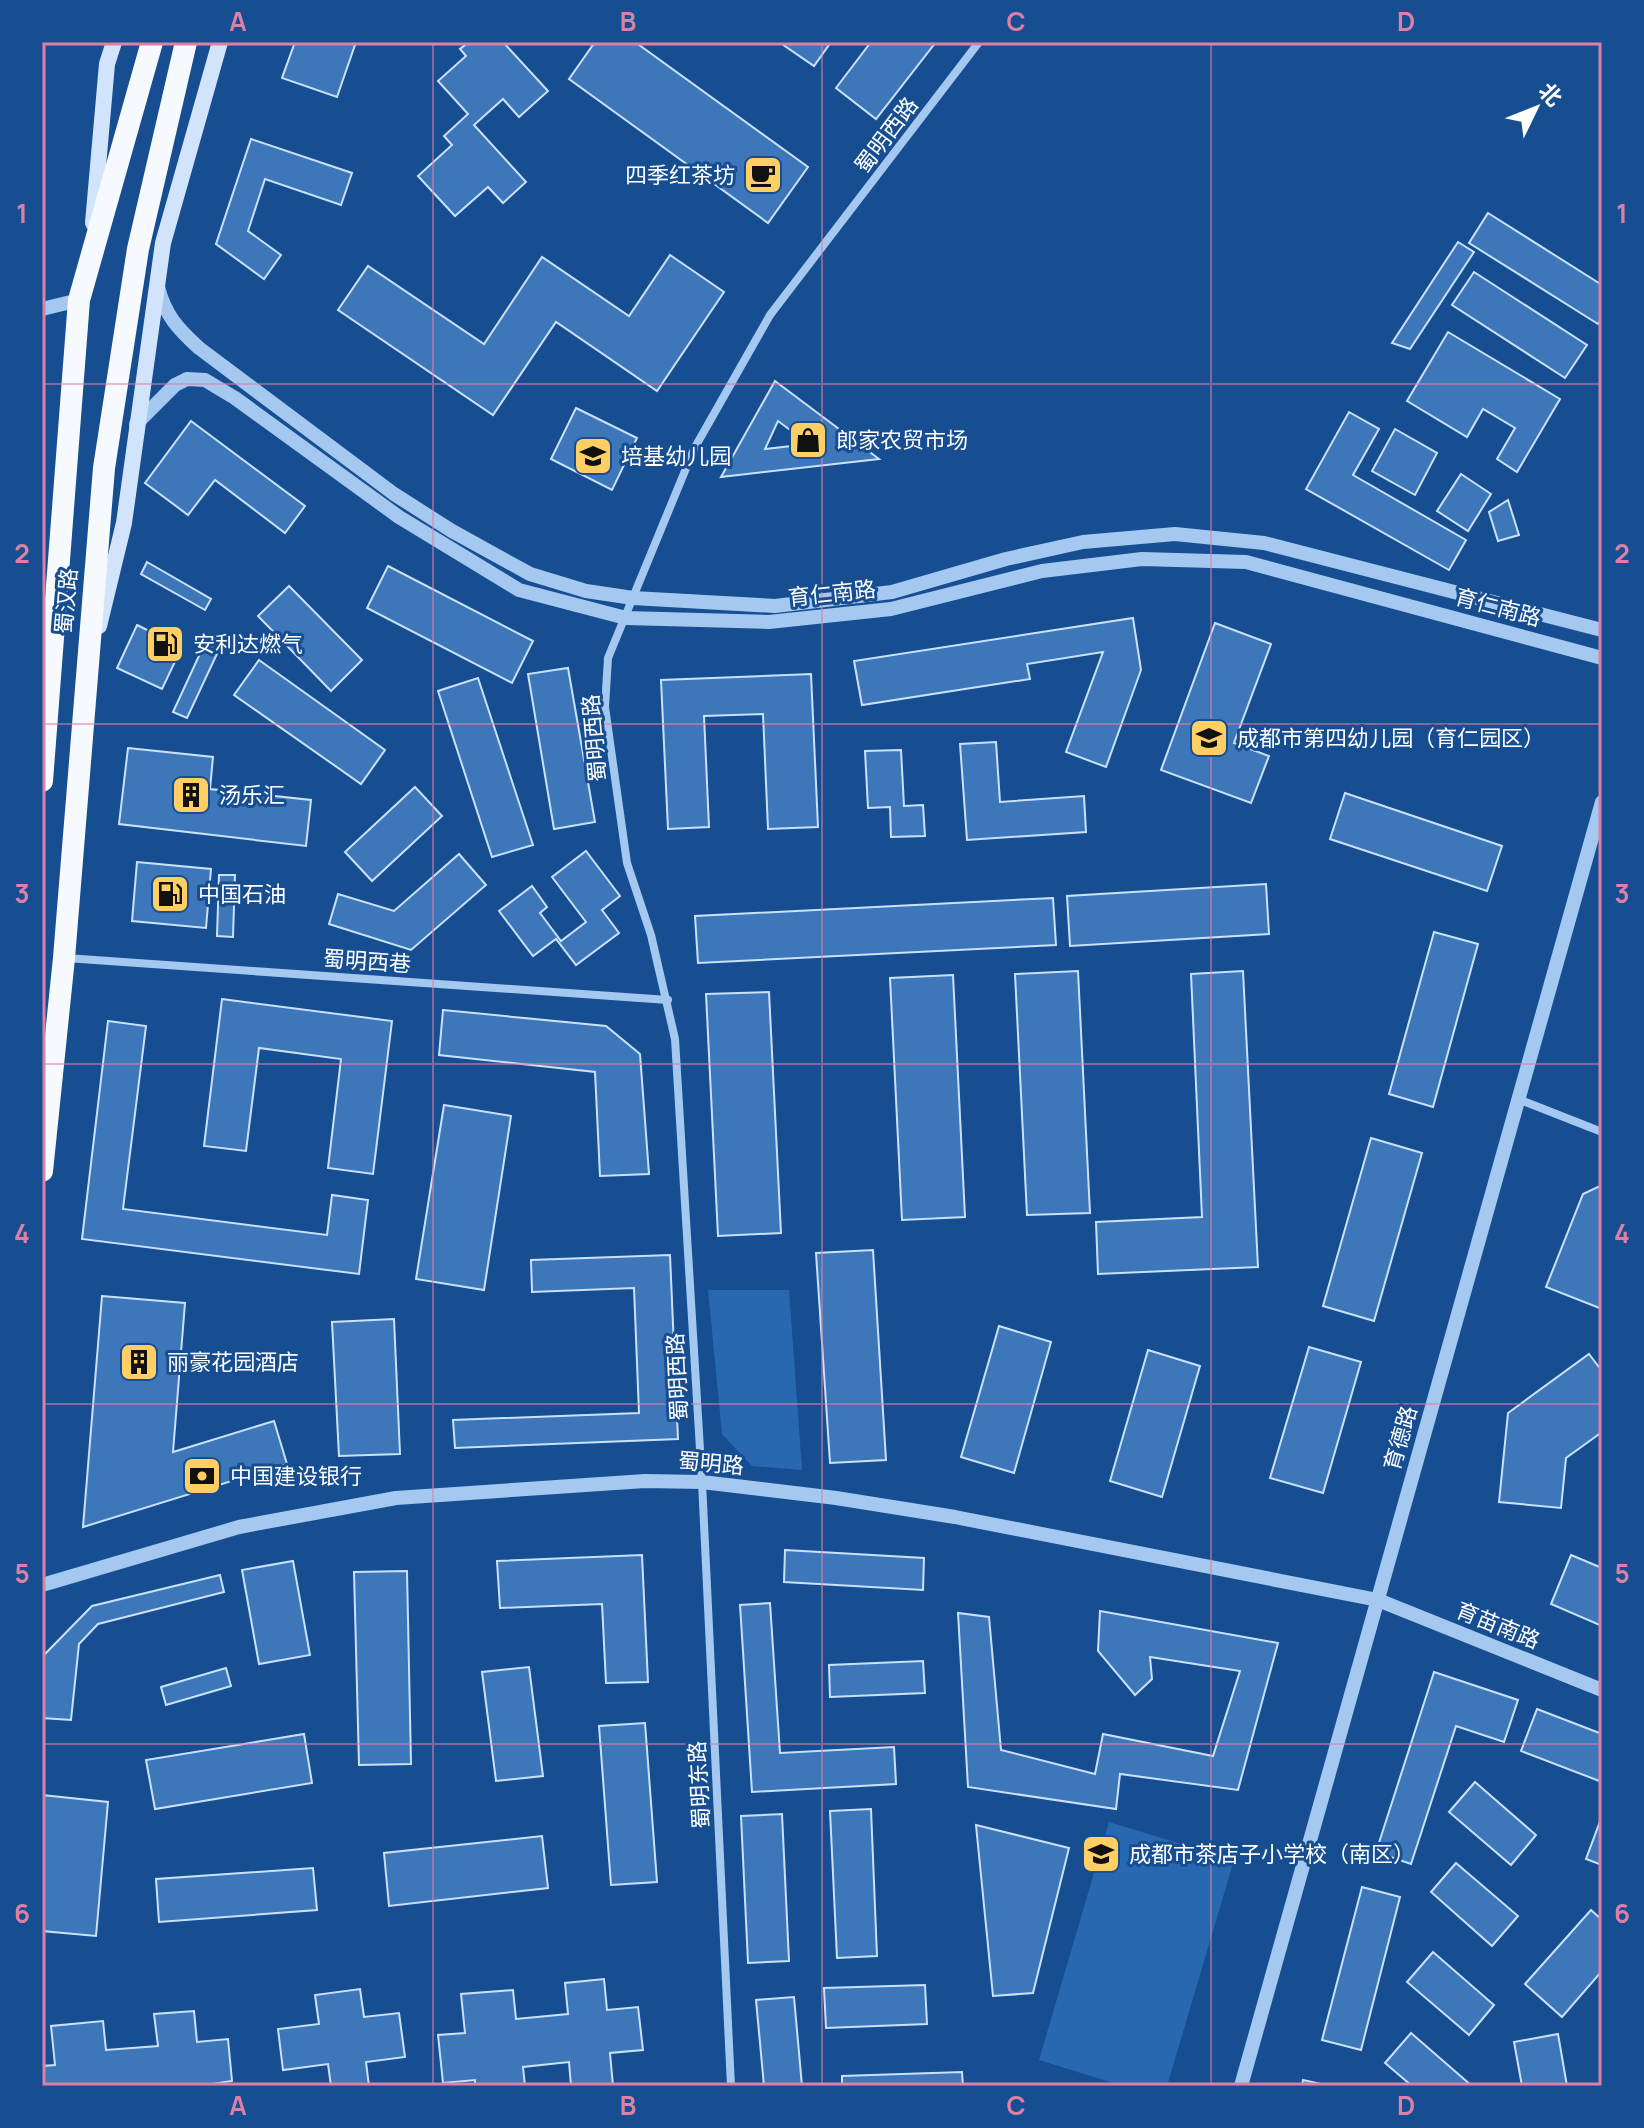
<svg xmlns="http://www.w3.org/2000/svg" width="1644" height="2128" font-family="Manrope,'Noto Sans SC',sans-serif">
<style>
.green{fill:#2868b0}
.building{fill:#3e77b9;stroke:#cae1fc;stroke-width:2;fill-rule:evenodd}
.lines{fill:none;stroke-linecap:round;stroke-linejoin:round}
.minor{stroke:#a4c8f0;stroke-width:8}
.tertiary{stroke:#a4c8f0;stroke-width:14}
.secondary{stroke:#d2e4fb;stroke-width:16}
.trunk{stroke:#f6faff;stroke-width:22}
.grid{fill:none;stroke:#dd80a5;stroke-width:2;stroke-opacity:0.55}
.labels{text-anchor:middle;stroke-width:6;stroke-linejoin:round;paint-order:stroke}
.street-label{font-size:22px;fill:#fff;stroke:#164e91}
.poi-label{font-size:22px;fill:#fff;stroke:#164e91;text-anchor:start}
.neatline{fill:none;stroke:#dd80a5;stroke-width:3}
.grid-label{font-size:26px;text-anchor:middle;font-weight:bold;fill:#dd80a5}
</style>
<rect width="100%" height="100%" fill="#164e91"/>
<g class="green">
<polygon points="708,1290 789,1290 802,1470 752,1466 722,1434"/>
<polygon points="1109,1822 1234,1860 1167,2086 1123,2086 1039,2060"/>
</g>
<g class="building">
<polygon points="295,42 356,42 337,97 282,78"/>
<polygon points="469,42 503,42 548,91 519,117 503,99 474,125 526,182 503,203 488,187 455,216 418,176 452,145 444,136 468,114 438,81 466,56 460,49"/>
<polygon points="595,42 635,42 808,167 768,223 569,79"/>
<polygon points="779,42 831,42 814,66"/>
<polygon points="871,42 936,42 876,119 836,88"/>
<polygon points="251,139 352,173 341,205 265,179 248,231 281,255 264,279 216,244"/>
<polygon points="1488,213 1602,285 1602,318 1598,324 1469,243"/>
<polygon points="1458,242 1474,252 1410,349 1392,343"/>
<polygon points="670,255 724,292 657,391 556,322 493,415 338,310 368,266 484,344 542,257 629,316"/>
<polygon points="1474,272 1587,345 1565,378 1452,305"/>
<polygon points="1448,332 1560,399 1517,472 1497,459 1515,428 1483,409 1467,437 1407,401"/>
<path d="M775 381 879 459 721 477ZM778 421 809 444 765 449Z"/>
<polygon points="576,408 637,438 612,490 551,459"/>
<polygon points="1349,412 1379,429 1353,475 1466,540 1449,570 1306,489"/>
<polygon points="191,421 305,506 285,533 215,480 188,515 145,483"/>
<polygon points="1395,429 1437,453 1415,495 1372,471"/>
<polygon points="1461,474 1491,494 1468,531 1437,511"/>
<polygon points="1508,500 1519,535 1498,541 1489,512"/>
<polygon points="147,562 211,599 205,610 141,574"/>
<polygon points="388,566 533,641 512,683 367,608"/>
<polygon points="289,586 362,660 331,691 258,616"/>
<polygon points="1133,618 1141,670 1106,767 1066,752 1103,652 1027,664 1030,679 862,705 854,661"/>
<polygon points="1215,623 1271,644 1234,743 1269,756 1251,803 1161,770"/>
<polygon points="137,625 182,647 162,689 117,668"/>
<polygon points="209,634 223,641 187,718 173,712"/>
<polygon points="259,660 385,750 361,784 234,695"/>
<polygon points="568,668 595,822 554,829 528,674"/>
<polygon points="811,674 818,827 768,829 763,714 704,716 709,827 668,829 661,680"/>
<polygon points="478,678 533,845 492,857 438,691"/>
<polygon points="996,742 1000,802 1084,796 1086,832 967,840 960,744"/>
<polygon points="128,748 213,757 210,789 311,800 306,846 119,824"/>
<polygon points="901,750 904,806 923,805 925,836 891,837 890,807 868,808 865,751"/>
<polygon points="415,787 442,816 372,881 345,852"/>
<polygon points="1345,793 1502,846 1487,891 1330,839"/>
<polygon points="586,851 620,896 602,910 619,933 576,965 556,939 533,956 499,911 532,886 547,907 540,913 561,941 586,922 552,877"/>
<polygon points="459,854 486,885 411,950 329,924 338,894 394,911"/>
<polygon points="137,862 211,869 206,928 132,921"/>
<polygon points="219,875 235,875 233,937 217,936"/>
<polygon points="1266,884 1269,934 1070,946 1067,896"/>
<polygon points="1053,898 1056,945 698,963 695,916"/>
<polygon points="1434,932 1478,944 1433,1107 1389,1094"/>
<polygon points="1078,971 1090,1213 1027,1215 1015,974"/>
<polygon points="1243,971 1258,1267 1098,1274 1096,1222 1202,1217 1191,974"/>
<polygon points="953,975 965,1217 902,1220 890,978"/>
<polygon points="769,992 781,1233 718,1236 706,994"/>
<polygon points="222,999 392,1021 373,1174 328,1168 341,1059 259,1048 246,1151 204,1146"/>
<polygon points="443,1010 606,1026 640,1054 649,1174 600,1176 595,1072 439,1055"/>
<polygon points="108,1021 146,1026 123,1209 327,1235 332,1195 368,1200 359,1274 82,1239"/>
<polygon points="444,1105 511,1116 484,1290 416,1279"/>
<polygon points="1371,1138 1422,1153 1374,1321 1323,1306"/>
<polygon points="1602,1185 1602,1309 1546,1287 1583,1194"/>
<polygon points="873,1250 886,1460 830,1463 816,1253"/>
<polygon points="670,1255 678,1439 455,1448 453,1420 639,1413 634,1288 532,1292 531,1260"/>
<polygon points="102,1296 185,1303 173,1452 274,1421 287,1464 83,1527"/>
<polygon points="394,1319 400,1454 339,1456 332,1322"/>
<polygon points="999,1326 1051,1342 1014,1473 961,1457"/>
<polygon points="1309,1347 1361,1362 1323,1493 1270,1478"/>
<polygon points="1148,1350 1200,1366 1162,1497 1110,1481"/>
<polygon points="1589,1354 1602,1371 1602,1432 1566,1458 1561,1508 1499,1502 1508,1413"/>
<polygon points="785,1550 924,1558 923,1590 784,1582"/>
<polygon points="642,1555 648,1682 606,1683 602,1604 500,1608 497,1561"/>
<polygon points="1571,1555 1602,1568 1602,1626 1551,1604"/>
<polygon points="293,1561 310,1655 259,1664 242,1570"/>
<polygon points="407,1571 411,1764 359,1765 354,1572"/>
<polygon points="220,1575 224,1592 98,1624 79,1644 71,1720 42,1718 44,1655 92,1606"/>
<polygon points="770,1603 780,1753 894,1747 896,1784 752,1792 740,1605"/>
<polygon points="1100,1611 1278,1643 1238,1790 1120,1774 1116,1809 968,1787 958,1613 989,1617 1001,1750 1095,1774 1103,1734 1213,1756 1240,1671 1150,1657 1152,1679 1135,1695 1098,1651"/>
<polygon points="923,1661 925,1693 830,1697 829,1665"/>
<polygon points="529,1667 543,1776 496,1781 482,1672"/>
<polygon points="226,1668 231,1686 166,1705 161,1687"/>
<polygon points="1434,1672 1518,1700 1504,1742 1456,1726 1411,1864 1376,1852"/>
<polygon points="1537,1709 1602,1734 1602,1782 1521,1751"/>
<polygon points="645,1723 657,1882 611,1885 599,1726"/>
<polygon points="304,1734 312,1783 155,1809 146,1760"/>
<polygon points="1475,1782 1536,1835 1511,1865 1449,1812"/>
<polygon points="42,1795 108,1802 96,1936 42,1931"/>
<polygon points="871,1809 877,1956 837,1958 830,1811"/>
<polygon points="782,1814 789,1961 748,1963 741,1816"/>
<polygon points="1602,1816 1602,1865 1586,1859"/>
<polygon points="976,1825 1069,1848 1033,1993 993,1996"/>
<polygon points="542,1836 548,1888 389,1906 384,1853"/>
<polygon points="1456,1863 1518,1916 1492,1946 1431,1892"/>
<polygon points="313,1868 317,1910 159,1922 156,1879"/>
<polygon points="1362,1887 1400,1897 1361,2050 1322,2040"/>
<polygon points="1591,1910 1602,1920 1602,1971 1562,2017 1525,1984"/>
<polygon points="1433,1952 1494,2005 1469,2035 1407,1982"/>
<polygon points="604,1979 607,2010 638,2007 643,2050 610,2053 613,2086 571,2086 569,2062 523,2067 525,2086 475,2086 475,2080 443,2083 438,2035 465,2033 461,1994 513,1990 516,2019 568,2014 565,1983"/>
<polygon points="925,1985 927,2024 826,2028 824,1988"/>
<polygon points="360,1989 364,2017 399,2013 405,2057 366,2062 369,2086 331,2086 328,2064 283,2070 278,2029 319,2024 315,1995"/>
<polygon points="794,1997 802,2086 764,2086 756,2000"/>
<polygon points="194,2011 197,2042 228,2039 232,2081 199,2086 42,2086 42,2066 55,2065 51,2026 103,2021 106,2050 158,2046 154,2014"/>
<polygon points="1411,2033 1472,2086 1412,2086 1385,2063"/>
<polygon points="1558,2034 1567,2086 1522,2086 1514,2042"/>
<polygon points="962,2072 963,2086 842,2086 842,2076"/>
<polygon points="1303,2080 1330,2086 1302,2086"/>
</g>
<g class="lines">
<g class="minor">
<polyline points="66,958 668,1000"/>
<polyline points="1518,1099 1602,1132"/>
<polyline points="731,2086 702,1482 675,1039 651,935 627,863 605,707 608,658 694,449 770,315 979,42"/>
</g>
<g class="tertiary">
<path d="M158 287C165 315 178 329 199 348L394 494 452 531 530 574 586 591 633 598 775 606 892 592 1006 559 1083 542 1175 534 1264 543 1602 630"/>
<polyline points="42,309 79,300"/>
<polyline points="136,424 175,385 187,379 205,380 235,398 399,517 519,590 626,618 769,622 891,609 1042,571 1142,559 1246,562 1602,658"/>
<polyline points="42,1585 239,1527 396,1498 645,1481 702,1482 836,1498 955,1517 1378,1600 1602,1690"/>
<polyline points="1241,2086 1602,802"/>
</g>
<g class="secondary">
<polyline points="93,223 107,64 114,42"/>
<polyline points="99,626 124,523 163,243 220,42"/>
</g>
<g class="trunk">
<polyline points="42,781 79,300 152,42"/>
<polyline points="42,1171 64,958 104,468 138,249 186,42"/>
</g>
</g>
<path class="grid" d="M433 42V2086M822 42V2086M1211 42V2086M42 384H1602M42 724H1602M42 1064H1602M42 1404H1602M42 1744H1602"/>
<defs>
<g id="cafe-square" transform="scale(2)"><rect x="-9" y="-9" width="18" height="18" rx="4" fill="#ffcf63" stroke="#164e91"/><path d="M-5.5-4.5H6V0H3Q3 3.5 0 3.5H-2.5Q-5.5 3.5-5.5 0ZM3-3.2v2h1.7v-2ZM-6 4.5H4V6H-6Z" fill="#111"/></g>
<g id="shop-square" transform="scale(2)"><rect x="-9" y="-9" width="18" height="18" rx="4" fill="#ffcf63" stroke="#164e91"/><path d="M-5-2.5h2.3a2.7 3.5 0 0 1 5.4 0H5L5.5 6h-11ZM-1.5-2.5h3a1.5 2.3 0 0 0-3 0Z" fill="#111"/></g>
<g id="school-square" transform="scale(2)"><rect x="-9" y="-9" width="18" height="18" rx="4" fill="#ffcf63" stroke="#164e91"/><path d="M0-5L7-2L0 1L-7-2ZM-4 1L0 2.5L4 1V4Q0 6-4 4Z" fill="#111"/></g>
<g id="fuel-square" transform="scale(2)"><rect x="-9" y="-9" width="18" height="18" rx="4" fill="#ffcf63" stroke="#164e91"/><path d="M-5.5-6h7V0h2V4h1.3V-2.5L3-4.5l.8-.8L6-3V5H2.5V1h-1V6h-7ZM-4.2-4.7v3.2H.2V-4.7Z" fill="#111"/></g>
<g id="building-square" transform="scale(2)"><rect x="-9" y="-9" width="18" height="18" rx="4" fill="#ffcf63" stroke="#164e91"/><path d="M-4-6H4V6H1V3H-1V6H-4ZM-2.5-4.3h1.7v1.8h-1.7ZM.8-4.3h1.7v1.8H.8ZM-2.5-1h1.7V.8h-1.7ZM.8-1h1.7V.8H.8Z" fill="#111"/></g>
<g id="bank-square" transform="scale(2)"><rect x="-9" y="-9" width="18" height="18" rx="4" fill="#ffcf63" stroke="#164e91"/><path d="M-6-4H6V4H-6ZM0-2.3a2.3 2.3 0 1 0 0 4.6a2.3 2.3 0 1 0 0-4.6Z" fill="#111"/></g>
</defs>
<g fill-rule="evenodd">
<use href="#cafe-square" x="763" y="175"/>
<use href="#shop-square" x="808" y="440"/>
<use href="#school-square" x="593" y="456"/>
<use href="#fuel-square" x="165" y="644"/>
<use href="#school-square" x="1209" y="738"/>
<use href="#building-square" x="191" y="795"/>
<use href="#fuel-square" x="170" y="894"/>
<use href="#building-square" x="139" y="1362"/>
<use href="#bank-square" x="202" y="1476"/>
<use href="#school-square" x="1101" y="1854"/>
</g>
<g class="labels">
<g class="street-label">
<text transform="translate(886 135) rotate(-53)" y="8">蜀明西路</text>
<text transform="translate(832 593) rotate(-6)" y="8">育仁南路</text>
<text transform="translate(66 601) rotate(-85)" y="8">蜀汉路</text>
<text transform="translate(1498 607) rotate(15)" y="8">育仁南路</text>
<text transform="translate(594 738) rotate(-95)" y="8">蜀明西路</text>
<text transform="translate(367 961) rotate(4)" y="8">蜀明西巷</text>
<text transform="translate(677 1377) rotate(-93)" y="8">蜀明西路</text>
<text transform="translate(1400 1438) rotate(-74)" y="8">育德路</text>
<text transform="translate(711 1463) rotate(5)" y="8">蜀明路</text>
<text transform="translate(1498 1625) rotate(22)" y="8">育苗南路</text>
<text transform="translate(699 1785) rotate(-93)" y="8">蜀明东路</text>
</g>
<g class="poi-label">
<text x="735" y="183" text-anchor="end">四季红茶坊</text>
<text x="836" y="448">郎家农贸市场</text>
<text x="621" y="464">培基幼儿园</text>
<text x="193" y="652">安利达燃气</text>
<text x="1237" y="746">成都市第四幼儿园（育仁园区）</text>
<text x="219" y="803">汤乐汇</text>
<text x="198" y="902">中国石油</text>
<text x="167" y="1370">丽豪花园酒店</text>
<text x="230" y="1484">中国建设银行</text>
<text x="1129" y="1862">成都市茶店子小学校（南区）</text>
</g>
</g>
<rect width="1644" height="2128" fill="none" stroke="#164e91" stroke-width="88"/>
<g transform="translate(1536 108) rotate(47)" stroke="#164e91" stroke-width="6" paint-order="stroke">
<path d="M0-6L14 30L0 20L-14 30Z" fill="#ffffff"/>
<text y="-12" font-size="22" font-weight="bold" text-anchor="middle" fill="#ffffff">北</text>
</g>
<rect x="44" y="44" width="1556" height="2040" class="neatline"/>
<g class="grid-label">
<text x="238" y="31">A</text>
<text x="628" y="31">B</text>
<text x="1016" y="31">C</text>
<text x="1406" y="31">D</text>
<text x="22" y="223">1</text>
<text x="1622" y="223">1</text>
<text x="22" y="563">2</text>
<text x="1622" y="563">2</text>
<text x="22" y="903">3</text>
<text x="1622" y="903">3</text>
<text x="22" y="1243">4</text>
<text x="1622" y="1243">4</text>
<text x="22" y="1583">5</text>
<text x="1622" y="1583">5</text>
<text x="22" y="1923">6</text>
<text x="1622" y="1923">6</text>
<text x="238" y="2115">A</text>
<text x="628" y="2115">B</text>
<text x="1016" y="2115">C</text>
<text x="1406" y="2115">D</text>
</g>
</svg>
